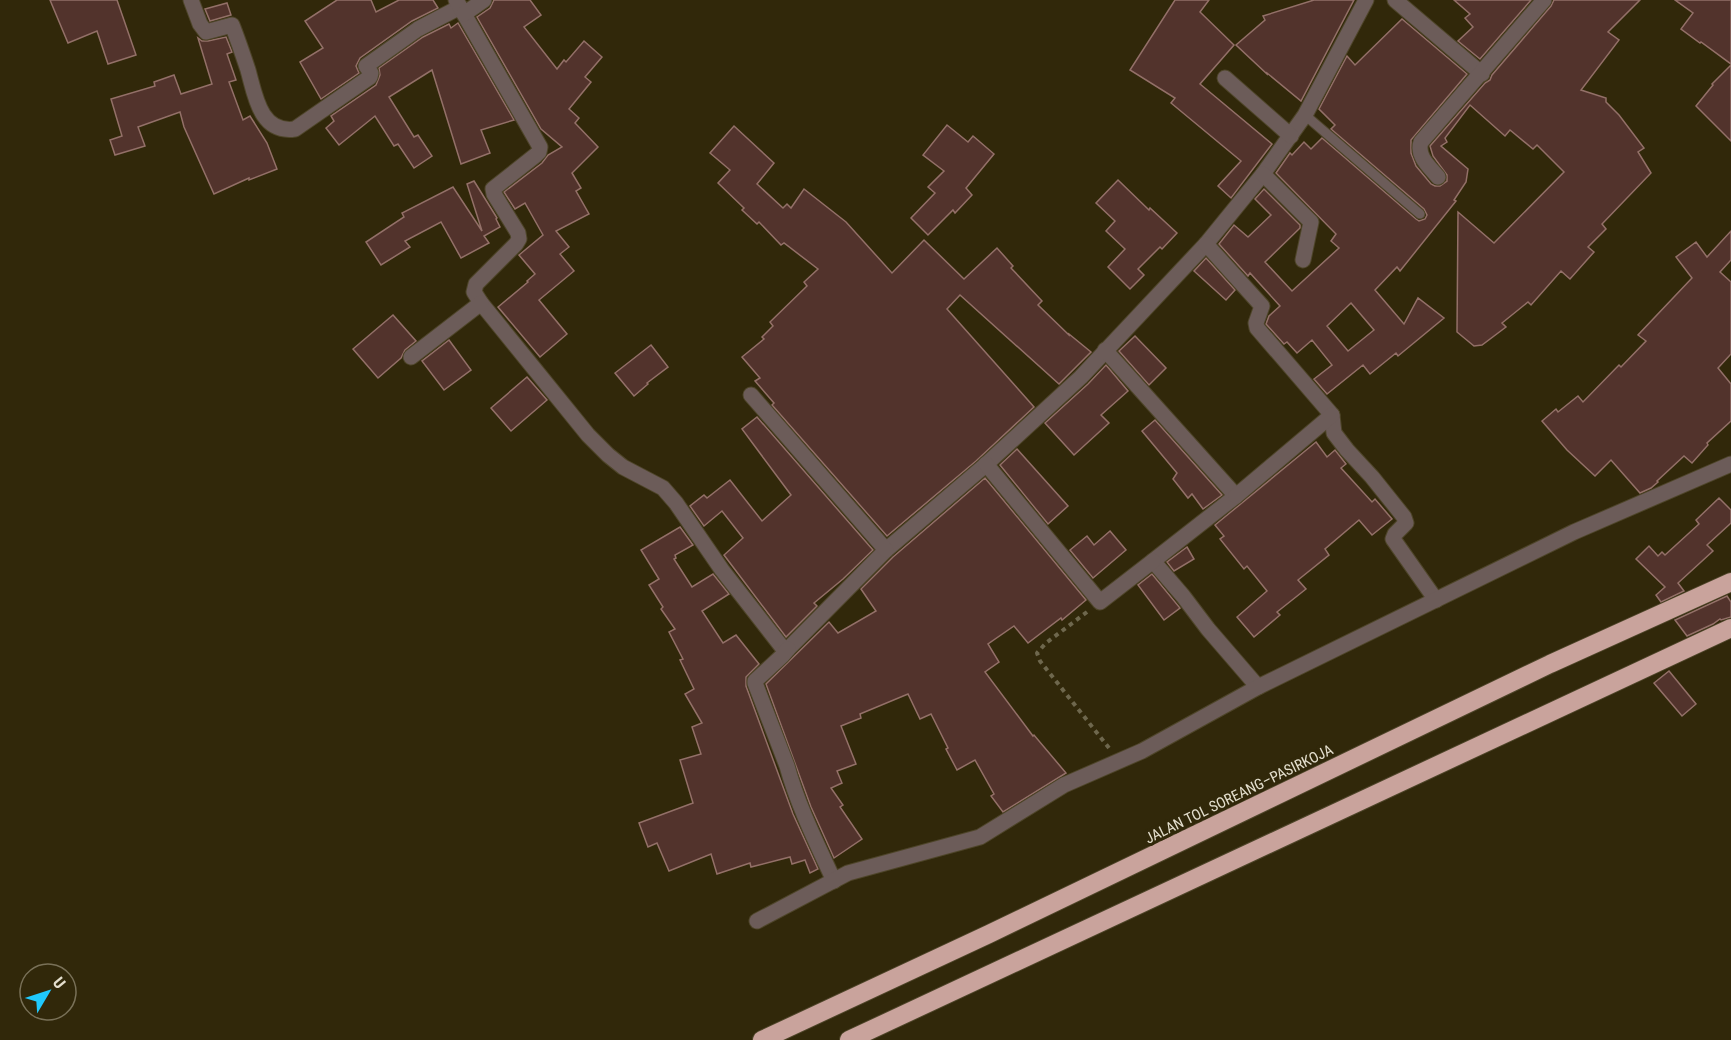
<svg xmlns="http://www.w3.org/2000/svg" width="1731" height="1040" font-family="'Roboto Condensed',sans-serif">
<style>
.building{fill:#52332c;stroke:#937068;stroke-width:1.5;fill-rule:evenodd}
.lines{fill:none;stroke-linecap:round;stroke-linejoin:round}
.lane-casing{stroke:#4e4529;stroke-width:11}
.street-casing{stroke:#4e4529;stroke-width:17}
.highway-casing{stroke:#4e4529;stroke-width:20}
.path{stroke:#6e674d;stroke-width:4;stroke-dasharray:4.5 4.5;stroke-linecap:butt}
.lane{stroke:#6c5c59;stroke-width:9}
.street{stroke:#6c5c59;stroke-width:15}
.highway{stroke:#c9a39c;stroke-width:18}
.labels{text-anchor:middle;stroke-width:6;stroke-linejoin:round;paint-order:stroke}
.street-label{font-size:15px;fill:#e4dfce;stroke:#31280a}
</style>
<rect width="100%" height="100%" fill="#31280a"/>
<g class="building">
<polygon points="50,0 117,0 136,55 108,64 97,31 68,43"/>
<polygon points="337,0 371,0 376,12 399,0 433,0 438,8 412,21 360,58 356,66 359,73 321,99 300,62 323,48 305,21"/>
<polygon points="494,0 530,0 541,15 524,27 557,69 564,60 566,62 584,41 602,57 585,77 591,82 569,109 579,118 575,123 598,147 572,173 581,188 576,191 589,214 556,231 569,247 560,254 574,271 539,300 567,334 540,357 498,307 528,282 527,281 535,274 519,255 543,235 525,203 515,209 504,192 542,163 548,155 562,147 541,129 477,17 490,8"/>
<polygon points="1175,0 1209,0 1200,12 1234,45 1200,84 1272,144 1231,198 1218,186 1241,161 1171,103 1175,98 1130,70"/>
<polygon points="1314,0 1354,0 1301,101 1267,73 1267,74 1236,45 1265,20 1263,16"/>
<polygon points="1454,0 1531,0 1480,59 1458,41 1473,27 1465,18 1470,14"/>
<path d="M1554 0H1640L1608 32 1619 40 1581 90 1606 98V102L1619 115 1644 148 1638 152 1651 173 1602 224 1606 229 1588 247 1594 252 1570 279 1561 271 1531 305 1528 302 1502 323 1506 327 1482 345 1474 346 1457 332 1458 212 1494 243 1564 172 1537 145 1533 149 1510 130 1505 136 1470 105 1445 138 1447 142 1441 146 1468 169 1466 182 1454 200 1456 201 1400 271 1397 267 1375 290 1404 324 1418 298 1444 318 1398 356 1396 353 1370 374 1363 365 1327 394 1314 379 1332 365 1312 340 1297 353 1287 342 1284 344 1266 324 1269 316 1280 306 1250 273 1248 276 1219 244 1234 225 1248 237 1271 215 1255 199 1264 189 1300 225V228L1265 262 1292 291 1339 248 1331 241 1336 234 1276 173 1290 153 1292 155 1304 142 1311 149 1322 138 1416 219 1419 221 1425 219 1427 215 1424 209 1331 129 1335 125 1319 109 1347 56 1355 65 1402 19 1467 74 1411 140V153L1416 166 1431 184 1435 186H1440L1447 181V175L1433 156 1430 146 1485 83 1490 80 1492 75 1551 6ZM1351 303 1374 330 1348 351 1327 326Z"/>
<polygon points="1675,0 1731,0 1731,64 1701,42 1700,43 1681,29 1693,13"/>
<polygon points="227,3 231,15 210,21 205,9"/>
<polygon points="458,23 514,120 481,130 490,153 461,164 432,70 389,97 414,137 418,135 432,156 414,168 398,144 394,146 375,116 339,145 326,128 334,121 331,116 376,85 380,75 379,68 423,37 449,24 451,28"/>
<polygon points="226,37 232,52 227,54 236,80 229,82 243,120 250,116 267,143 277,169 249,180 249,178 214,194 184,127 180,112 138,127 145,146 115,155 110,140 122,136 111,99 155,86 154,82 174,75 181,94 212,84 198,38 202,41 208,41"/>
<polygon points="1731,65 1731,141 1696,106 1713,85 1712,84"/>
<polygon points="947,125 968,142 973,136 994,154 966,188 972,195 955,213 953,210 928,235 911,218 935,193 928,187 944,171 923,155"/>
<polygon points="734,126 774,163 757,184 783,208 787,204 791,208 804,189 846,222 892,273 924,240 964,279 997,248 1013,266 1011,268 1042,301 1038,305 1069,335 1069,334 1091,352 1059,384 960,295 947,309 1034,407 976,461 887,536 772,405 774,403 755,381 760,378 742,357 764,339 762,337 773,326 770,322 807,286 804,282 818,269 784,243 781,245 759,222 757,224 742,210 744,208 718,183 730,170 710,153"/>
<polygon points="1118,180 1149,210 1150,208 1177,233 1162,249 1160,247 1138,269 1144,275 1130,289 1108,267 1125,249 1106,231 1115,221 1096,203"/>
<polygon points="474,181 497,218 496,219 500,227 484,236 489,243 461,258 441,222 405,241 410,247 381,265 366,242 404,217 402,213 453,187 482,231 467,184"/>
<polygon points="1731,231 1731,260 1720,272 1731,282 1731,354 1718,368 1731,384 1731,421 1707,443 1708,445 1692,463 1684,456 1657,481 1658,482 1651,488 1640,493 1611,460 1595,476 1567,450 1542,421 1556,409 1558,412 1578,396 1583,402 1619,365 1621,367 1646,341 1638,335 1692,278 1676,257 1696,242 1707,257"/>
<polygon points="1206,258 1235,290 1226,300 1194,271"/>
<polygon points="393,315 416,341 405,350 401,358 378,378 353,349"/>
<polygon points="1135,336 1166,368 1149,385 1119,351"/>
<polygon points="449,340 471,370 444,390 422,361"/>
<polygon points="651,345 668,367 647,383 648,384 634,396 615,373"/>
<polygon points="1106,365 1128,391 1101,415 1109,423 1074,455 1045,423 1088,384"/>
<polygon points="527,377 547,400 511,431 491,408"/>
<polygon points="757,417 873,550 843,579 814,603 817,606 786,637 724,555 743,538 722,511 704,526 690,506 704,495 707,498 730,480 762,521 791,495 742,429"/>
<polygon points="1155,420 1222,495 1203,509 1192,494 1188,498 1173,479 1177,473 1142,431"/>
<polygon points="1316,442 1327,457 1335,450 1346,464 1341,468 1372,502 1375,499 1392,519 1372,535 1359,520 1325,549 1329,555 1298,580 1306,589 1277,612 1280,615 1254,637 1237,617 1267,591 1247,566 1244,569 1220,539 1224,536 1215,525"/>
<polygon points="1017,449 1068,506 1048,524 1000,465"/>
<polygon points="985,478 1086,600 1062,620 1061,618 1028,643 1014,626 988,644 999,662 985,672 1033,736 1034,735 1066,773 1003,812 991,796 994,794 975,760 957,770 946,749 948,748 931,714 920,719 908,694 860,714 861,718 841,726 856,764 837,771 842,783 831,788 843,805 840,807 862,839 834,858 811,807 766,684 829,622 838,633 876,611 861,589 893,557"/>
<polygon points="1719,498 1731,510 1731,523 1707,545 1713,551 1678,583 1684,591 1661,602 1656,595 1665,587 1636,559 1649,546 1658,556 1662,552 1665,555 1699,524 1696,520"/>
<polygon points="680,527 693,545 675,555 676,558 674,559 692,587 713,574 729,594 702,611 723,643 736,635 759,664 746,677 746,686 793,814 818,869 810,873 805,860 792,864 790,857 751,867 750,863 717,874 711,854 669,871 657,843 648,847 639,823 693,803 680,760 701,754 692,727 702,723 685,694 694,689 680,660 683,659 669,632 675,629 661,609 663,607 649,585 659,579 641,550"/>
<polygon points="1110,531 1126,550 1093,578 1070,550 1087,536 1094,545"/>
<polygon points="1187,547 1194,559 1174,571 1167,562"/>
<polygon points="1152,574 1180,608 1164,620 1138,585"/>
<polygon points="1727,596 1731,602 1731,617 1721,620 1720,619 1713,624 1687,636 1675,620"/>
<polygon points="1669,671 1696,704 1682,716 1654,683"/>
</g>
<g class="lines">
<g class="lane-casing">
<polyline id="lane" points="1305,115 1420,214"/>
</g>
<g class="street-casing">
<g id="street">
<path d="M191 0 200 24 206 32 232 25C238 40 243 55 248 70 255 95 260 134 295 129L370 77 371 73 366 66 418 29 460 7"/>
<polyline points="456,0 540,147 539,152 536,155 493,189 494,194 518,233 519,239 516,244 476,284 474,292 481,303 588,435 608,455 623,467 663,488 676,503 722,570 782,647 788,649 886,550 982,468 1081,377 1206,244 1263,174 1305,115 1366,0"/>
<polyline points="1395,0 1482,74"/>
<polyline points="464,14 484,0"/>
<polyline points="1225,78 1291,136"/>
<polyline points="1263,174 1311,222 1303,260"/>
<path d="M1438 177C1430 167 1416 156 1421 142L1544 0"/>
<polyline points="1206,244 1262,306 1256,323 1257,328 1332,415 1334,433 1347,450 1372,477 1404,517 1406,523 1395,534 1393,539 1436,600"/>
<polyline points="1105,350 1236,496 1153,561 1183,596 1208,629 1258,687"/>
<polyline points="411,357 481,303"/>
<polyline points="751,395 886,550"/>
<polyline points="986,464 1100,602 1153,561"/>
<polyline points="1236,496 1332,415"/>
<path d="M788 649 782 656 755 681V683L787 766C798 806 817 844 834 881"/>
<polyline points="757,921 848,873 980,837 1064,785 1142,751 1258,687 1574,532 1731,464"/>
</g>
</g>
<g class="highway-casing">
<g id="highway">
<polyline points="762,1040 989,934 1550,664 1731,582"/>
<polyline points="849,1040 1731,628"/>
</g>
</g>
<polyline class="path" points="1087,612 1046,643 1037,653 1040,661 1109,748"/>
<use href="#lane" class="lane"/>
<use href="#street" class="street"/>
<use href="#highway" class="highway"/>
</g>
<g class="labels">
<g class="street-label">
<text transform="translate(1239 794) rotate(-26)" y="5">JALAN TOL SOREANG–PASIRKOJA</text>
</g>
</g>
<g transform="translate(48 992) rotate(51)"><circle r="28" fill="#31280a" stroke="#797158" stroke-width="1.5"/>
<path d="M0-4.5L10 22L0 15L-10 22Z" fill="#20c9fd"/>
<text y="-9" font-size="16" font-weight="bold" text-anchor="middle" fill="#e4dfce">U</text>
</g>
</svg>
